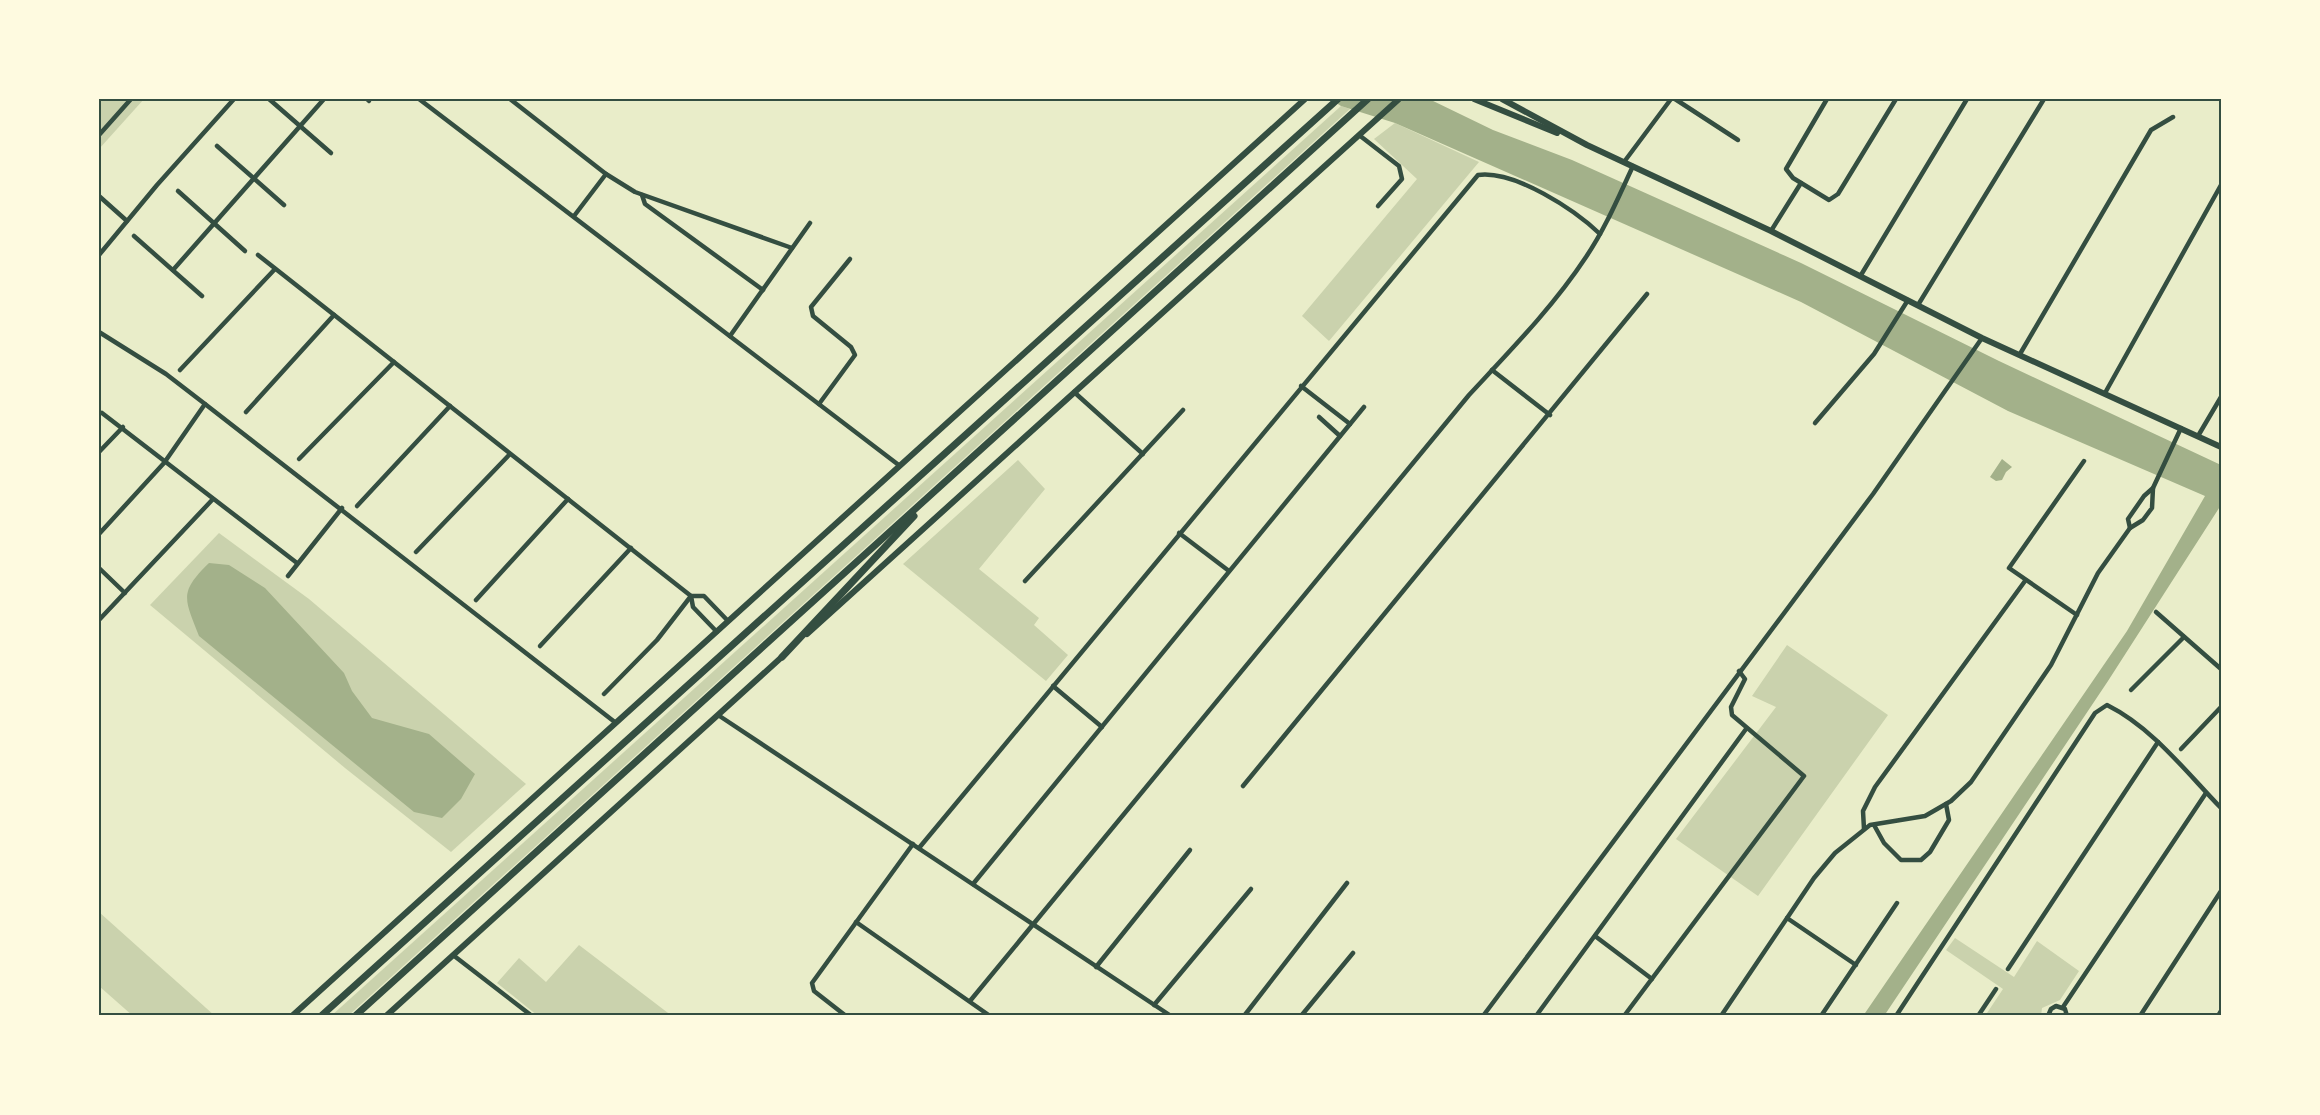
<svg xmlns="http://www.w3.org/2000/svg" width="2320" height="1115" font-family="'Exo 2',sans-serif">
<style>
.green{fill:#cad2ad}
.water{fill:#a3b18a}
.lines{fill:none;stroke-linecap:round;stroke-linejoin:round}
.minor{stroke:#344e41;stroke-width:4.5}
.secondary{stroke:#344e41;stroke-width:6}
.trunk{stroke:#344e41;stroke-width:7}
.neatline{fill:none;stroke:#344e41;stroke-width:2}
</style>
<rect width="100%" height="100%" fill="#e9edc9"/>
<g class="green">
<polygon points="99,99 144,99 99,149"/>
<polygon points="1341,106 1350,109 348,1016 331,1016"/>
<polygon points="1395,123 1479,162 1329,341 1302,316 1417,179 1374,139"/>
<polygon points="1018,460 1045,489 979,569 1039,618 1034,625 1068,655 1046,681 903,564"/>
<polygon points="219,533 309,599 526,784 451,852 345,768 150,605"/>
<polygon points="1787,645 1888,715 1758,896 1676,839 1776,707 1752,696"/>
<polygon points="99,912 215,1016 133,1016 99,986"/>
<polygon points="1955,938 2014,977 2037,941 2079,971 2060,1000 2042,1008 2041,1016 1985,1016 2003,989 1946,950"/>
<polygon points="579,945 672,1016 538,1016 497,983 519,958 546,982"/>
</g>
<g class="water">
<polygon points="1330,99 1429,99 1493,130 1572,160 1801,263 1999,361 2221,465 2221,505 2108,681 1884,1016 1863,1016 2127,631 2205,496 2008,411 1801,302 1395,123 1341,106"/>
<polygon points="2002,459 2012,467 2006,472 2002,480 1996,481 1990,477"/>
<path d="M209 563 229 565 265 588 344 673 352 691 372 718 429 734 475 774 461 799 442 818 414 812 199 636C185 599 178 593 209 563Z"/>
</g>
<g class="lines">
<g class="minor">
<polyline points="269,99 331,153"/>
<polyline points="367,99 369,101"/>
<polyline points="419,99 900,466"/>
<polyline points="510,99 606,174 635,192 792,248"/>
<polyline points="1675,99 1738,140"/>
<polyline points="1827,99 1786,169 1793,178 1829,200 1838,194 1896,99"/>
<polyline points="99,135 131,99"/>
<polyline points="1359,135 1399,166 1402,179 1378,206"/>
<polyline points="217,146 284,205"/>
<polyline points="1624,162 1671,99"/>
<polyline points="178,191 245,251"/>
<polyline points="642,195 645,204 763,290"/>
<polyline points="99,196 127,221"/>
<polyline points="574,216 606,174"/>
<polyline points="1771,231 1801,183"/>
<polyline points="134,236 202,296"/>
<polyline points="99,255 157,185 234,99"/>
<polyline points="258,255 691,596 657,640 604,694"/>
<polyline points="173,270 324,99"/>
<polyline points="1861,275 1967,99"/>
<polyline points="1918,305 2044,99"/>
<polyline points="99,332 166,374 205,404 616,723"/>
<polyline points="730,336 810,223"/>
<polyline points="2020,354 2151,130 2173,117"/>
<polyline points="180,370 275,269"/>
<polyline points="1492,370 1550,415"/>
<polyline points="1301,386 1350,424"/>
<polyline points="1074,392 1143,454"/>
<polyline points="2105,393 2221,185"/>
<polyline points="819,404 855,355 851,347 813,316 811,307 850,259"/>
<polyline points="246,412 334,315"/>
<polyline points="102,413 297,563"/>
<polyline points="1319,417 1340,436"/>
<polyline points="1815,423 1874,354 1908,300"/>
<polyline points="2198,436 2221,397"/>
<polyline points="99,452 123,427"/>
<polyline points="299,459 394,362"/>
<polyline points="357,506 450,406"/>
<polyline points="2130,528 2128,519 2144,496 2153,488 2181,428"/>
<polyline points="1179,533 1229,571"/>
<polyline points="99,534 164,463 205,404"/>
<polyline points="416,552 510,454"/>
<polyline points="99,568 125,593"/>
<polyline points="288,576 342,508"/>
<polyline points="1025,581 1183,410"/>
<polyline points="476,600 568,499"/>
<polyline points="2156,612 2221,669"/>
<polyline points="2077,615 2009,568 2084,461"/>
<polyline points="99,620 213,499"/>
<polyline points="717,632 693,607 691,596 704,596 728,621"/>
<polyline points="540,646 631,548"/>
<polyline points="1053,686 1102,727"/>
<polyline points="2131,690 2184,637"/>
<polyline points="718,715 1171,1016"/>
<polyline points="2181,749 2221,707"/>
<polyline points="1243,786 1647,294"/>
<polyline points="1874,825 1884,843 1901,860 1921,860 1930,852 1949,820 1946,804"/>
<polyline points="1864,829 1863,811 1875,787 2025,581"/>
<path d="M919 848 1478 175C1515 170 1575 210 1600 234"/>
<polyline points="973,884 1364,407"/>
<polyline points="1787,918 1856,965"/>
<polyline points="856,922 990,1016"/>
<polyline points="1595,936 1652,979"/>
<polyline points="453,955 532,1016"/>
<polyline points="1096,967 1190,850"/>
<polyline points="2008,969 2158,742"/>
<path d="M970 1001 1469 395C1509 352 1553 307 1586 257 1605 229 1618 198 1633 166"/>
<polyline points="1154,1005 1251,889"/>
<polyline points="2063,1007 2206,793"/>
<polyline points="846,1016 814,991 812,983 913,844"/>
<polyline points="1244,1016 1347,883"/>
<polyline points="1301,1016 1353,953"/>
<polyline points="1483,1016 1873,494 1982,338"/>
<polyline points="1536,1016 1746,729"/>
<polyline points="1624,1016 1804,776 1732,715 1731,707 1745,679 1739,671"/>
<polyline points="1721,1016 1814,878 1835,853 1870,825 1925,816 1951,801 1971,782 2051,665 2098,573 2130,528 2143,520 2152,508 2153,488"/>
<polyline points="1821,1016 1897,903"/>
<path d="M1896 1016 2095 713 2107 705C2153 728 2186 772 2221 808"/>
<polyline points="1978,1016 1996,989"/>
<polyline points="2048,1016 2051,1009 2056,1006 2065,1009 2067,1016"/>
<polyline points="2140,1016 2221,891"/>
<polyline points="2218,1016 2221,1011"/>
</g>
<g class="secondary">
<polyline points="1474,99 1557,133"/>
<polyline points="1502,99 1587,145 1771,231 1982,338 2221,447"/>
<polyline points="807,634 1399,99"/>
<polyline points="292,1016 1305,99"/>
<polyline points="386,1016 784,655"/>
</g>
<g class="trunk">
<polyline points="782,657 914,516"/>
<polyline points="321,1016 1338,99"/>
<polyline points="355,1016 1368,99"/>
</g>
</g>
<rect width="2320" height="1115" fill="none" stroke="#fefae0" stroke-width="201"/>
<rect x="100" y="100" width="2120" height="914" class="neatline"/>
</svg>
